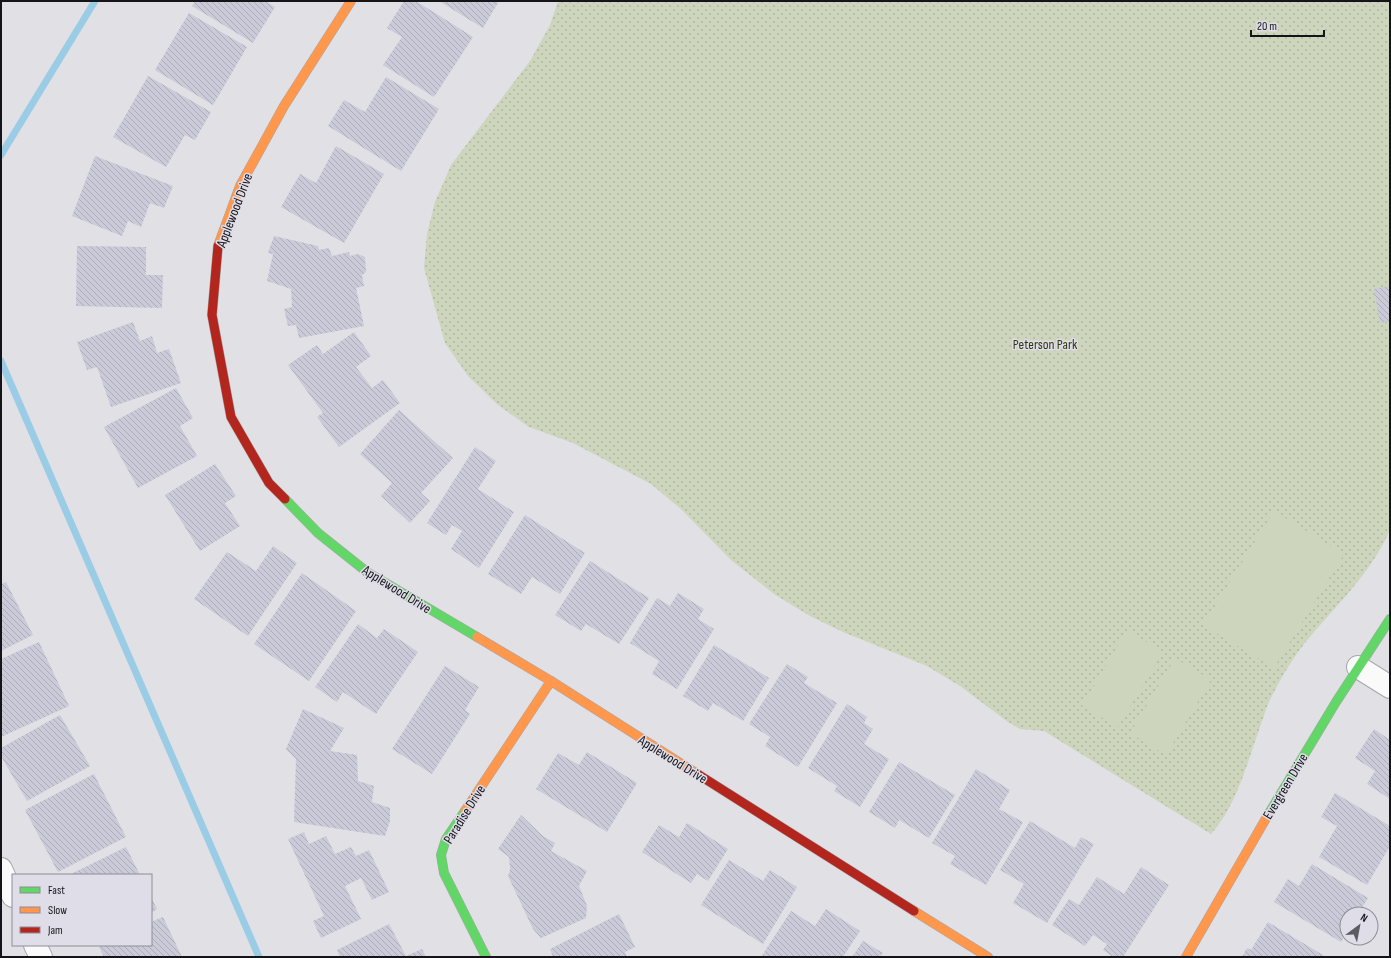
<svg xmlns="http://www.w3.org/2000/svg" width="1391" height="958" font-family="'Sofia Sans Condensed',sans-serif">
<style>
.park{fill:url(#park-dots)}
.pitch{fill:#cdd6bd}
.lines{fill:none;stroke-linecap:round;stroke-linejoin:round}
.stream{stroke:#9acce6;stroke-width:7}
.building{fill:url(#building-back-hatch)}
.street-casing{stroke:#a7a7ab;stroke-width:24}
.fast-casing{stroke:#a7a7ab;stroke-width:10}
.slow-casing{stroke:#a7a7ab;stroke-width:10}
.jam-casing{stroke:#a7a7ab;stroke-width:10}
.street{stroke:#fafafb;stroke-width:22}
.fast{stroke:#63d668;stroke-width:9}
.slow{stroke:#ff974d;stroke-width:9}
.jam{stroke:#b3261e;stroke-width:9}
.labels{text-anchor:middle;stroke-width:3;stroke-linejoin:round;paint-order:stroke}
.street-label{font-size:14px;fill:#151418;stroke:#dfdde8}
.park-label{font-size:14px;fill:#2d3908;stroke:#dfdde8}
</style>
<defs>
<pattern id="park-dots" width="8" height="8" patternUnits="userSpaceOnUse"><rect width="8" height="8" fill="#cdd6bd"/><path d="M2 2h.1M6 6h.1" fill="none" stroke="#afb7a2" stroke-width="1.8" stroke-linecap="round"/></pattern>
<pattern id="building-back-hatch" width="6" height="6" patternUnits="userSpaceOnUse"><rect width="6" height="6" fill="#cbcad8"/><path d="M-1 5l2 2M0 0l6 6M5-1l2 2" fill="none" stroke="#adadb9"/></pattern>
</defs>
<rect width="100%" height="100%" fill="#e0e0e5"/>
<path class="park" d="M558 1H1390V530C1370 575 1335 606 1304 644 1290 662 1278 683 1268 704 1265 711 1263 719 1260 727 1247 763 1237 805 1211 834L1044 731 1020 729 1008 722 960 686 927 666 843 632 810 616 774 594 731 560 682 510 651 484 573 443 529 427 498 405 468 376 445 343 424 268 427 234 435 202 451 165 530 61 550 25Z"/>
<g class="pitch">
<polygon points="1274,511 1344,554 1274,668 1203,625"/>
<polygon points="1127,630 1163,652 1118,727 1082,706"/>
<polygon points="1175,658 1211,680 1166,755 1130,733"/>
</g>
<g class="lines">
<g class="stream">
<polyline points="1,155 95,1"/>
<polyline points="1,361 259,957"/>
</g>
</g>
<g class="building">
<polygon points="195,1 265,1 275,7 253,43 192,6"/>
<polygon points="404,1 416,1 473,37 434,97 383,65 402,37 387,28"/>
<polygon points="439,1 499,1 483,28"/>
<polygon points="189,13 247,47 213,105 155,70"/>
<polygon points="148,76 211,112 195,140 185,135 166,167 113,137"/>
<polygon points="386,77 439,109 401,171 328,126 344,100 365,112"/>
<polygon points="336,146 384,174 344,243 281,207 300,174 316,183"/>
<polygon points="95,156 173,186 164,208 150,203 141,227 128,221 122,236 72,216"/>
<polygon points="274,236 318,246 319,250 329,248 332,256 349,252 350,256 358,254 365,257 366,272 362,275 364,286 356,288 364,326 299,338 296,325 288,326 284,309 292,307 291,289 267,281 273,254 268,253"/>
<polygon points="77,246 146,247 146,275 163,275 162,308 76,306"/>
<polygon points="1390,286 1390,321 1380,323 1374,289"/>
<polygon points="133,322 140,341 152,336 157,353 169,349 181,383 111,407 97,367 87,370 77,342"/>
<polygon points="354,332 371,356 356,367 372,388 383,380 400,403 339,447 317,417 323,413 288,365 317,345 323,354"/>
<polygon points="176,388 193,418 180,426 197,456 138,488 104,427"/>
<polygon points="399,410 453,458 421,493 430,501 410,523 381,496 392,483 360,454"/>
<polygon points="475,447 496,461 478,489 514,512 479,568 451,549 462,531 452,525 446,535 427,523"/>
<polygon points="215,464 236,496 225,503 240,526 200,551 165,495"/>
<polygon points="525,515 585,553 560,594 532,577 521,594 488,574"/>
<polygon points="273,546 297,563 248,636 194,599 227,552 256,571"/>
<polygon points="590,561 649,598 619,644 586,624 581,631 555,615"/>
<polygon points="302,573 356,611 309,681 254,644"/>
<polygon points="6,582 33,635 1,651 1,584"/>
<polygon points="678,593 704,609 698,619 714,629 677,689 652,674 659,661 630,643 657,598 670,606"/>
<polygon points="358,624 377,638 384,629 418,652 376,714 343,692 337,702 315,687"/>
<polygon points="39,642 69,706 1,737 1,659"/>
<polygon points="714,645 769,678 743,721 713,703 708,711 683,696"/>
<polygon points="787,664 808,677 804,683 837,703 798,767 765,746 770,737 749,724"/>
<polygon points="445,666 479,687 465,710 470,714 432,774 392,749"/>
<polygon points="847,704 867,717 864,723 873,729 864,744 889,759 860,807 834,791 837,786 808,768"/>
<polygon points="303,709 344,728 330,751 357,755 358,781 374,786 372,802 390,808 390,821 385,836 294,822 296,759 286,749"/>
<polygon points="60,715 90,766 27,801 1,756 1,748"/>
<polygon points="1374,729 1390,740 1390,799 1367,784 1375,771 1355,758"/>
<polygon points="587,752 637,783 607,832 536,789 558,753 579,765"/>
<polygon points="899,762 955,795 929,838 899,820 895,828 869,812"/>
<polygon points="976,769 1010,790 999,809 1023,822 986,885 950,864 955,856 932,843"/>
<polygon points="94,774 126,837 58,872 25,810"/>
<polygon points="1335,793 1390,826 1390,846 1367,885 1319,857 1337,826 1321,817"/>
<polygon points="521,815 543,836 555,843 551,851 587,871 579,886 587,906 586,918 541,938 533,929 508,876 510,870 509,857 498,849"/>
<polygon points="1030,821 1075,848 1081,837 1094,844 1047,923 1013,903 1024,884 1000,870"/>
<polygon points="687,823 728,849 708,881 697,874 691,883 642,852 659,825 679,837"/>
<polygon points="304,832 309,844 326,836 335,854 351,847 356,856 369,850 389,892 372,900 361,878 345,886 361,919 321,938 313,921 324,916 288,839"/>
<polygon points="126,847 140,875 69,875"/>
<polygon points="729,860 763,881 770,870 797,887 763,944 701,905"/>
<polygon points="1312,864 1368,898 1358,914 1347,914 1347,932 1341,942 1274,902 1288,879 1299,886"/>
<polygon points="1141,867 1169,885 1123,957 1113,957 1103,950 1107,944 1093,935 1085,946 1052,925 1069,899 1079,905 1097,877 1124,894"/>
<polygon points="151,897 157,909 151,913"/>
<polygon points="826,909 860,931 843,957 761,957 791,911 815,926"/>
<polygon points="619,914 635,947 625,952 627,957 553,957 550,949"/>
<polygon points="163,917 182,957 104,957 99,947 103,945 151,945 151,922"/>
<polygon points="1268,922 1323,955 1322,957 1242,957 1247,948 1251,950"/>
<polygon points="389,924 406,956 422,949 426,957 340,957 337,950"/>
<polygon points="863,941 883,953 880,957 852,957"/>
</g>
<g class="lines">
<g class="street-casing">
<g id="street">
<polyline points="1358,667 1390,687"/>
<polyline points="1,869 13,896"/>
<polyline points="35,945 41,957"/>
</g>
</g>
<g class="fast-casing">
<g id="fast">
<polyline points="285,499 318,533 367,572 477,637"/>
<polyline points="465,811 446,839 441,855 444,873 486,957"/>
<polyline points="1268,815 1336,702 1390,619"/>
</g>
</g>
<g class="slow-casing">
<g id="slow">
<polyline points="218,246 240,186 284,106 351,1"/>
<polyline points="477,637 551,681 699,775"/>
<polyline points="465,811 551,681"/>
<polyline points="914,911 988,957"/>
<polyline points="1186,957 1268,815"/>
</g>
</g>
<g class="jam-casing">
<g id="jam">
<polyline points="218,246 212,315 231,417 269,483 285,499"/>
<polyline points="699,775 914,911"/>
</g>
</g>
<use href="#street" class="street"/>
<use href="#fast" class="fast"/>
<use href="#slow" class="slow"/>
<use href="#jam" class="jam"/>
</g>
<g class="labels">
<g class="street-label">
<text transform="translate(234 210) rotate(-69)" y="5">Applewood Drive</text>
<text transform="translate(397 589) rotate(32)" y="5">Applewood Drive</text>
<text transform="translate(673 759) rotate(32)" y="5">Applewood Drive</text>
<text transform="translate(1285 786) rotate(-59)" y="5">Evergreen Drive</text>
<text transform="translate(464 814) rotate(-58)" y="5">Paradise Drive</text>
</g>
<g class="park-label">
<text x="1045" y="349">Peterson Park</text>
</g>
</g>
<rect width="1391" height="958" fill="none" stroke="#151418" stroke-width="4"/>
<rect x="12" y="874" width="140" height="72" fill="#dfdde8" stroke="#8e8d95"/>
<rect x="20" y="887" width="20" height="6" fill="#63d668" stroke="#8e8d95"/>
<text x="48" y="894" font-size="12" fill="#151418">Fast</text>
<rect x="20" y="907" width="20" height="6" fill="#ff974d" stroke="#8e8d95"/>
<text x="48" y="914" font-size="12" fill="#151418">Slow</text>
<rect x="20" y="927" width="20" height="6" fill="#b3261e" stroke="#8e8d95"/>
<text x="48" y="934" font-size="12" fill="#151418">Jam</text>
<g transform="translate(1359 926) rotate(32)"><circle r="19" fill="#dfdde8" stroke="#8e8d95"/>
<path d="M0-3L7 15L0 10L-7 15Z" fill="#5c5b60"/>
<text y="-6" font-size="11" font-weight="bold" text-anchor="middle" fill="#151418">N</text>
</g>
<path d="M1251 30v6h73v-6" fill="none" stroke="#151418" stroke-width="2"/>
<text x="1257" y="30" font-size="12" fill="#151418" stroke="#dfdde8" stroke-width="3" paint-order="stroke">20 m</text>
</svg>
